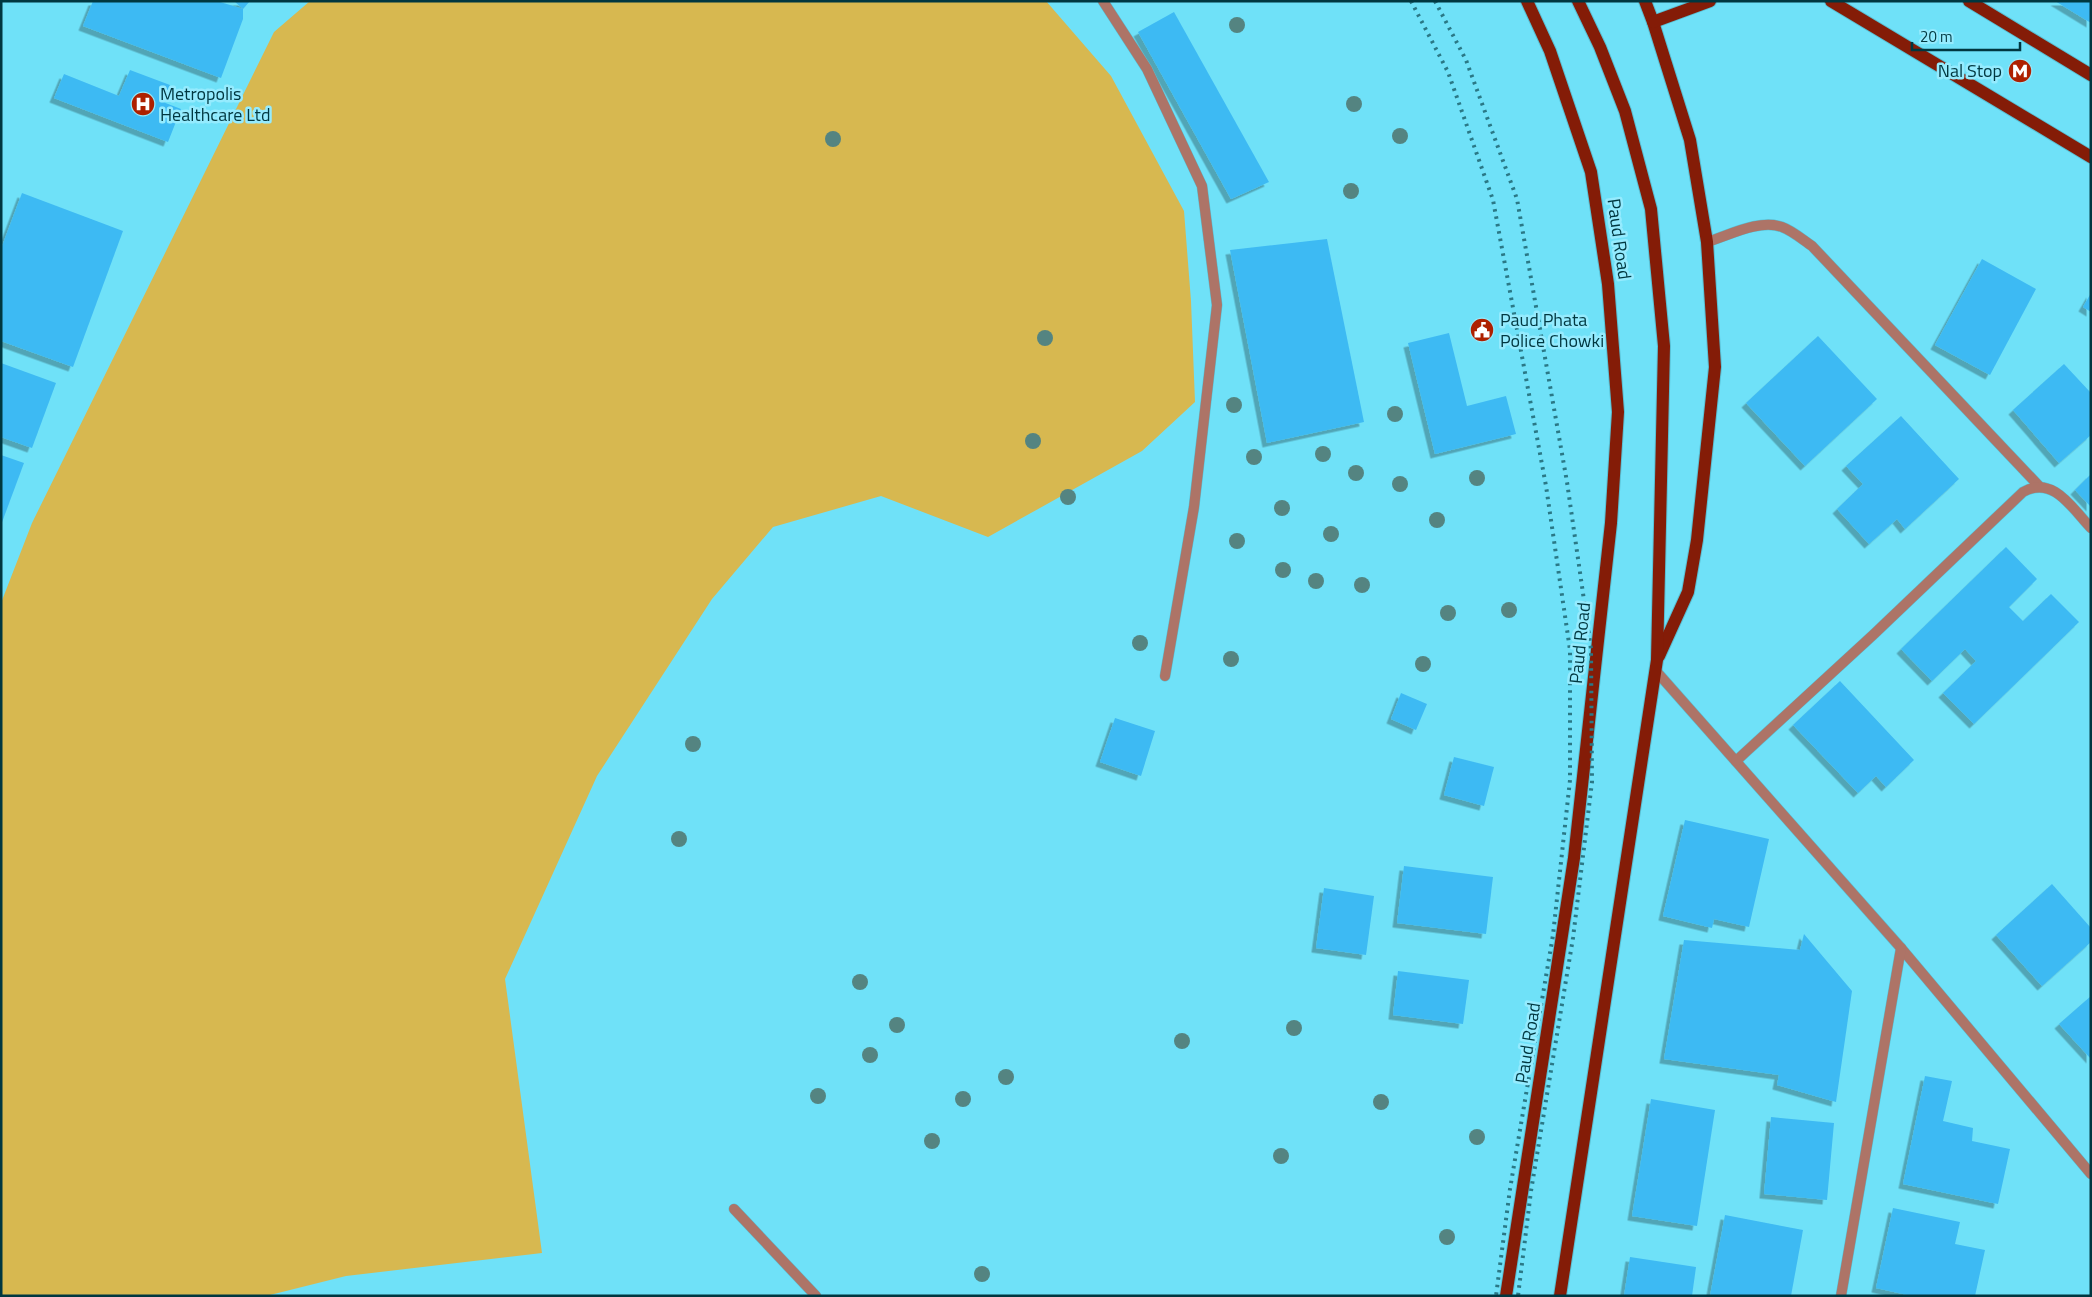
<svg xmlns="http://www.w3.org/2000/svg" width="2092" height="1297" font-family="'Titillium Web',sans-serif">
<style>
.green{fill:#d7b850}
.building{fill:#3ebaf3;filter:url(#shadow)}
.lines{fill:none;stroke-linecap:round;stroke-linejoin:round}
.lane-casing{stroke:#59bfd3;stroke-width:11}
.street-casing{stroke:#59bfd3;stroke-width:11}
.primary-casing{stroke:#59bfd3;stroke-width:14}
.lane{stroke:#ad7467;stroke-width:10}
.street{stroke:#ad7467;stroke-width:10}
.primary{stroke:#841c07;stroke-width:12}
.rail{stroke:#2a7886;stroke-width:4;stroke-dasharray:2.5 5;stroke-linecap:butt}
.tree{fill:#548481}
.labels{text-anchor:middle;stroke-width:5;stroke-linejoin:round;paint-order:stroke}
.poi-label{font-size:18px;fill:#003740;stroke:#95ebfe;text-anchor:start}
.street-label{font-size:18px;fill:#003740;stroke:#95ebfe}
</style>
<defs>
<filter id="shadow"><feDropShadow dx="-4.5" dy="4.5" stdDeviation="0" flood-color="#0004"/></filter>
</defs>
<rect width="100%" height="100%" fill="#6fe1f8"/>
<polygon class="green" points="310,1 1046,1 1111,76 1184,211 1191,301 1195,402 1142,451 988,537 881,496 773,527 712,599 597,776 505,979 542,1253 346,1276 266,1296 1,1296 1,603 32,523 274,32"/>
<g class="building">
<polygon points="93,1 217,1 243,9 234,1 250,1 243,9 243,19 221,78 83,26"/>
<polygon points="2055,1 2091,1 2091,23"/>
<polygon points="1174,12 1269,182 1231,199 1138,32"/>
<polygon points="130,70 170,85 163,102 181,109 168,142 54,98 64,74 119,96"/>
<polygon points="22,193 123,231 73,367 1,341 1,249"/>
<polygon points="1327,239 1364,422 1267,443 1230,250"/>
<polygon points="1982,259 2036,289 1990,375 1935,345"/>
<polygon points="2091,293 2091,312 2083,307"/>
<polygon points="1449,333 1467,406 1506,396 1516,434 1435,454 1408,343"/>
<polygon points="1818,336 1877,399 1805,466 1746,403"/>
<polygon points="1,363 56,383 32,448 1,437"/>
<polygon points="2064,364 2091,393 2091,435 2059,463 2013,410"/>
<polygon points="1901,416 1959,479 1905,529 1897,519 1869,544 1837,509 1863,484 1846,466"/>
<polygon points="1,455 24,463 1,525"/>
<polygon points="2091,474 2091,507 2075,490"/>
<polygon points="2006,547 2037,579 2009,607 2023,621 2051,594 2079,622 1974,724 1943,693 1976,661 1965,649 1932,681 1901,649"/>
<polygon points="1840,681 1914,760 1886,787 1876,776 1858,793 1793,725"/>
<polygon points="1401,693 1427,704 1416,730 1391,719"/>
<polygon points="1115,718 1155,731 1141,776 1100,762"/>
<polygon points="1454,757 1494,767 1484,806 1444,795"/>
<polygon points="1685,820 1769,839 1749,927 1714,919 1712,928 1663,916"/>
<polygon points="1404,866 1493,877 1486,934 1397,923"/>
<polygon points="2052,884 2091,928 2091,942 2042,986 1996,935"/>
<polygon points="1324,888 1374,896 1366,955 1316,948"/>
<polygon points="1804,934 1852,991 1836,1102 1777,1085 1779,1075 1664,1059 1684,940 1800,950"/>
<polygon points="1398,971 1469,980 1463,1024 1393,1015"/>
<polygon points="2091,996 2091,1059 2059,1024"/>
<polygon points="1925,1076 1952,1081 1943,1121 1973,1128 1972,1141 2010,1149 1998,1204 1903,1184"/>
<polygon points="1651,1099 1715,1110 1697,1226 1632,1216"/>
<polygon points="1771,1117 1834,1123 1827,1200 1764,1194"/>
<polygon points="1893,1208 1960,1222 1955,1244 1985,1250 1975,1296 1912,1296 1876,1288"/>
<polygon points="1725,1215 1803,1230 1791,1296 1710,1296"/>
<polygon points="1630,1257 1696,1267 1692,1296 1624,1296"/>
</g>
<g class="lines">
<g class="lane-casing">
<g id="lane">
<polyline points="1103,1 1147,69 1202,186 1217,305 1194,507 1165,676"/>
<polyline points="734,1209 816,1296"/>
</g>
</g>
<g class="street-casing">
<g id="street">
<path d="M1707 242C1730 235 1759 219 1782 227 1793 231 1803 240 1812 246L2039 486"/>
<polyline points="1656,671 1901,948 2091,1174"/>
<path d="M1736 761 1873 635 2023 492C2053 475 2072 508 2091 528"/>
<polyline points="1841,1296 1901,948"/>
</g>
</g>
<g class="primary-casing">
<g id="primary">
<polyline points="1645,1 1653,22 1690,140 1707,242 1715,367 1697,540 1688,592 1659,656"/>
<polyline points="1831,1 2091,157"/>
<polyline points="1969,1 2091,75"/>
<polyline points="1653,22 1710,1"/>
<polyline points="1506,1296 1574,858 1611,523 1618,412 1608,284 1591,172 1550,51 1527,1"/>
<polyline points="1560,1296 1657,660 1664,346 1651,209 1625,111 1600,47 1578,1"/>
</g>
</g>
<use href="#lane" class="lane"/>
<use href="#street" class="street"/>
<use href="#primary" class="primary"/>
<g class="rail">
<polyline points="1411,1 1448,72 1493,200 1546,486 1570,650 1570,780 1553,935 1510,1189 1496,1296"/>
<polyline points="1435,1 1466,60 1517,199 1567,482 1591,649 1592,782 1573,938 1531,1191 1518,1296"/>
</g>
</g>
<g class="tree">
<circle cx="1237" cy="25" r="8"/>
<circle cx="1354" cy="104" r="8"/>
<circle cx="1400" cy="136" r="8"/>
<circle cx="833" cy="139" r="8"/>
<circle cx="1351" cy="191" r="8"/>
<circle cx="1045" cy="338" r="8"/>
<circle cx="1234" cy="405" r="8"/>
<circle cx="1395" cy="414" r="8"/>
<circle cx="1033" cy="441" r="8"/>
<circle cx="1323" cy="454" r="8"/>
<circle cx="1254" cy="457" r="8"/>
<circle cx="1356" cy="473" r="8"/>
<circle cx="1477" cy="478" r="8"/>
<circle cx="1400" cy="484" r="8"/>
<circle cx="1068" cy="497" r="8"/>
<circle cx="1282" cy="508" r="8"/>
<circle cx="1437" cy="520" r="8"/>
<circle cx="1331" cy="534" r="8"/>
<circle cx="1237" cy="541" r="8"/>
<circle cx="1283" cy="570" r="8"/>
<circle cx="1316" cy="581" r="8"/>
<circle cx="1362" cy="585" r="8"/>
<circle cx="1509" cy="610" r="8"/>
<circle cx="1448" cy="613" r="8"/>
<circle cx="1140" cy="643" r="8"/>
<circle cx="1231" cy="659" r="8"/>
<circle cx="1423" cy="664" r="8"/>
<circle cx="693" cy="744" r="8"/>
<circle cx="679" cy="839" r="8"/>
<circle cx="860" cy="982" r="8"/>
<circle cx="897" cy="1025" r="8"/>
<circle cx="1294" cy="1028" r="8"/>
<circle cx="1182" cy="1041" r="8"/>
<circle cx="870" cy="1055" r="8"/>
<circle cx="1006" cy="1077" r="8"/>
<circle cx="818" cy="1096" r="8"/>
<circle cx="963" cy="1099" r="8"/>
<circle cx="1381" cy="1102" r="8"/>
<circle cx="1477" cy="1137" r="8"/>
<circle cx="932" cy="1141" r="8"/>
<circle cx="1281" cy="1156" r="8"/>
<circle cx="1447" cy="1237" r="8"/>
<circle cx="982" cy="1274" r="8"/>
</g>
<defs>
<g id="metro-disc" transform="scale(1.25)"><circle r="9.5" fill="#ae2000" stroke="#95ebfe"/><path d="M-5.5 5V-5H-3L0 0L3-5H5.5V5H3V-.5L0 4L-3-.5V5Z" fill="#fff"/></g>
<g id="hospital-disc" transform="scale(1.25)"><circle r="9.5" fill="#ae2000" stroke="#95ebfe"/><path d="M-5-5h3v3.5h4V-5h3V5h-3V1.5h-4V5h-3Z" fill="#fff"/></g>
<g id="civic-disc" transform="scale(1.25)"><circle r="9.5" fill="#ae2000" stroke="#95ebfe"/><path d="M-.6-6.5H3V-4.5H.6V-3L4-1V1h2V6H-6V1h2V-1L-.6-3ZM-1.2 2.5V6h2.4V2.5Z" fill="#fff"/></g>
</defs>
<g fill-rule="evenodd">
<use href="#metro-disc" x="2020" y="71"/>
<use href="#hospital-disc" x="143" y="104"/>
<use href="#civic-disc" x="1482" y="330"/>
</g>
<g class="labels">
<g class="poi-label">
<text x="2002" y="77" text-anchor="end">Nal Stop</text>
<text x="160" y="100">Metropolis<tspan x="160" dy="21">Healthcare Ltd</tspan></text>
<text x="1500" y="326">Paud Phata<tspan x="1500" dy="21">Police Chowki</tspan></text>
</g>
<g class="street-label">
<text transform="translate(1619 239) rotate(82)" y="6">Paud Road</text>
<text transform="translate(1580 643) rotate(-84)" y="6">Paud Road</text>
<text transform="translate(1528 1043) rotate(-81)" y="6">Paud Road</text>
</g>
</g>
<rect width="2092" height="1297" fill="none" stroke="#003740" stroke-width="5"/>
<path d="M1912 42v8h108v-8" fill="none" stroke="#003740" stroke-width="2.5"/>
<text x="1920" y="42" font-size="15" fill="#003740" stroke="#95ebfe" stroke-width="4" paint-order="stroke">20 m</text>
</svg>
